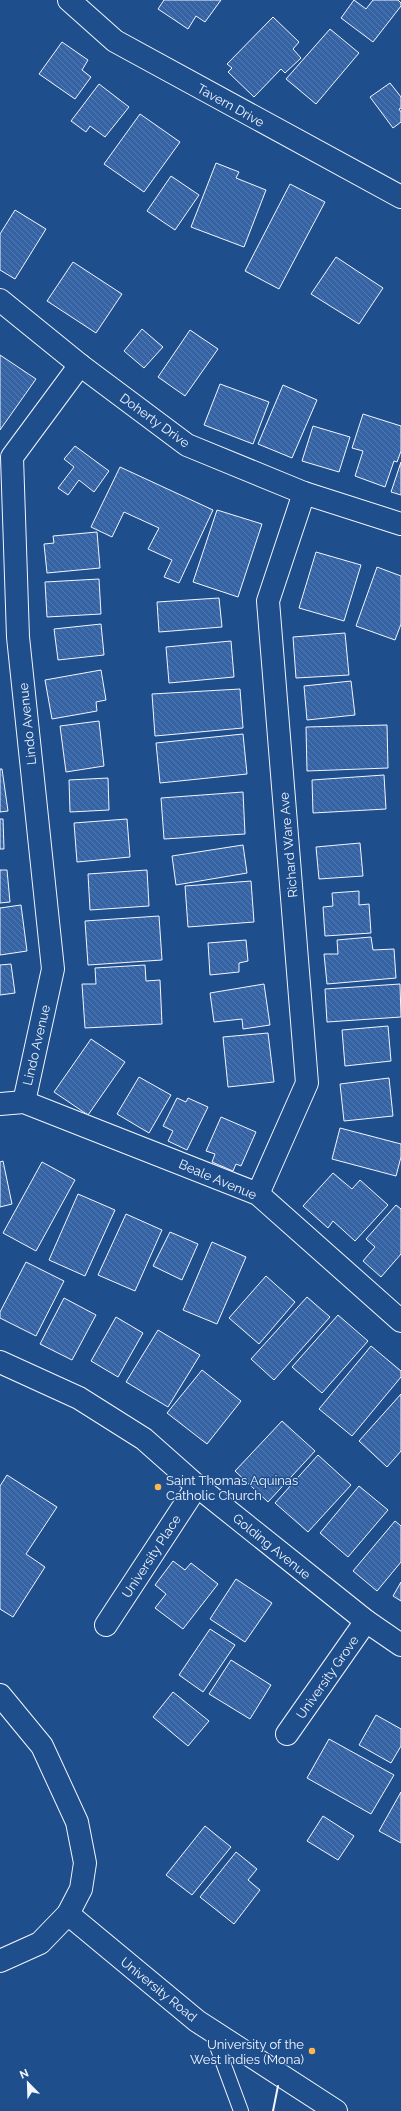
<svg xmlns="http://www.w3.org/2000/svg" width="401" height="2111" font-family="Raleway,sans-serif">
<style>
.building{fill:url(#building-back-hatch);stroke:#f2f6ff}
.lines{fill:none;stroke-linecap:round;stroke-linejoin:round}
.lane-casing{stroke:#f2f6ff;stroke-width:16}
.street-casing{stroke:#f2f6ff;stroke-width:24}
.secondary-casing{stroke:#f2f6ff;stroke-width:24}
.lane{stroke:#1f4e8c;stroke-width:14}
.street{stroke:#1f4e8c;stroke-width:22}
.secondary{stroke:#1f4e8c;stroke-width:22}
.wall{stroke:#f2f6ff;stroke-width:2}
.poi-dot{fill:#ffb74d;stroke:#1f4e8c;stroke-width:1.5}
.labels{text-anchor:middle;stroke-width:3;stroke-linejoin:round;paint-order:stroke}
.street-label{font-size:13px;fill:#f2f6ff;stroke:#1f4e8c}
.poi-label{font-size:13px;fill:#f2f6ff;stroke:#1f4e8c;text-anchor:start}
</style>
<defs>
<pattern id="building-back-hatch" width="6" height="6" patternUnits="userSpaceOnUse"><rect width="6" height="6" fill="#3563a3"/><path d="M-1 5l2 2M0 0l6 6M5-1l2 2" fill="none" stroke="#537ab1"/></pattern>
</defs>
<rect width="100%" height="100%" fill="#1f4e8c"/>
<g class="building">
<polygon points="164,0 221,0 205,22 196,16 188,29 158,9"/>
<polygon points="354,0 366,9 373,0 398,0 401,3 401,6 373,42 341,18"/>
<polygon points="273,17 299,42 293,49 301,58 285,73 281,69 254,97 228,72 232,68 227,64"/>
<polygon points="330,29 359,53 316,104 286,79"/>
<polygon points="62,42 88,60 82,70 91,77 75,99 39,74"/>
<polygon points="390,83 401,97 401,108 399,109 401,112 401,122 393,128 370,97"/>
<polygon points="99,84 129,107 105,137 90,126 86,132 71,121"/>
<polygon points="140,114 180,142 144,192 104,164"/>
<polygon points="216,163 239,172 236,178 266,190 244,247 191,227"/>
<polygon points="171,176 199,195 175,230 147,211"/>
<polygon points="290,184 325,202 279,289 245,271"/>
<polygon points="15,210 46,229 15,279 0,270 0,234"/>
<polygon points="336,257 383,288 359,324 311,294"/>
<polygon points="73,262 122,294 96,333 47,301"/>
<polygon points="142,329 163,347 144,368 124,351"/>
<polygon points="190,330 218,349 185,396 158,377"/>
<polygon points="0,355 36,379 0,430"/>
<polygon points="220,384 269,402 253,444 204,425"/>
<polygon points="283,385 317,400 292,458 258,444"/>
<polygon points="363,414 401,426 401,451 397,462 394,461 385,487 355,476 363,451 352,448"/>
<polygon points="313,426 350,437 339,472 302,461"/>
<polygon points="75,446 109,471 94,492 79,480 68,495 58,488 74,467 64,459"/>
<polygon points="401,462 401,495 391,492"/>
<polygon points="120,467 213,510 179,583 164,577 172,560 148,549 159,528 124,512 112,537 91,527"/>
<polygon points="217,510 262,524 238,597 193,582"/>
<polygon points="97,532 100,568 47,573 44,544 54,543 53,536"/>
<polygon points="316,552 361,565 344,621 299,608"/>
<polygon points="377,567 401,576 401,624 395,640 356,626"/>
<polygon points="99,579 101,614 47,617 45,582"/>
<polygon points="219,598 222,627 159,632 157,602"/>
<polygon points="101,624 104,655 58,660 54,629"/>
<polygon points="345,633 349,675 296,678 293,637"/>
<polygon points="231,641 234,677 169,683 166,647"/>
<polygon points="101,670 106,700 96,702 97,711 52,719 45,680"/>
<polygon points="351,681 355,715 307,720 304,686"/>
<polygon points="240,689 243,728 155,736 152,694"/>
<polygon points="99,721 104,766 66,772 60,726"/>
<polygon points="387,725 388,768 307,771 306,727"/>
<polygon points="243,734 247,774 160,783 156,743"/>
<polygon points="0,769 2,769 8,811 0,812"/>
<polygon points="384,775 386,809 313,813 312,780"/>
<polygon points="108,778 109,810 70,812 69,780"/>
<polygon points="243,792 245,834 164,839 161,798"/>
<polygon points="0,819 3,819 4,849 0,849"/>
<polygon points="127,819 130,857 77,862 74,823"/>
<polygon points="360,843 363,876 319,879 316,847"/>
<polygon points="243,845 247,873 176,885 172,856"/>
<polygon points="0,870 7,870 10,902 0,903"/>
<polygon points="147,870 149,906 90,910 88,874"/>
<polygon points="251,881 254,922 188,927 185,886"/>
<polygon points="359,891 359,905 369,904 371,933 325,936 323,907 333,906 332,893"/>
<polygon points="21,905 27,951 0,955 0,908"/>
<polygon points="159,916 162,960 88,965 85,921"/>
<polygon points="371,937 373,950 394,949 396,978 327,984 324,954 338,954 337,940"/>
<polygon points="246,940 248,961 239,963 239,972 210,975 208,943"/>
<polygon points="11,964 15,993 0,995 0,965"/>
<polygon points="145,965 146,981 160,980 162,1024 85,1028 82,984 96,984 95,968"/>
<polygon points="264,984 270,1025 243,1029 242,1019 214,1022 210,993"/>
<polygon points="400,984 401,1017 327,1022 325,989"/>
<polygon points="388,1026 391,1061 345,1066 342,1030"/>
<polygon points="268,1033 274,1082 228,1087 223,1037"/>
<polygon points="91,1039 125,1062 88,1115 54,1092"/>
<polygon points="139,1077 171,1095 149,1133 117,1114"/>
<polygon points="389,1078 393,1116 344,1121 340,1084"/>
<polygon points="177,1098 186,1102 188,1098 208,1107 187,1150 168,1141 173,1131 163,1126"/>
<polygon points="221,1117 256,1132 241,1166 236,1164 233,1171 212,1162 215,1154 206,1151"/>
<polygon points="340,1128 401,1144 401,1157 396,1176 332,1159"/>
<polygon points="3,1161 12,1204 0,1207 0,1162"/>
<polygon points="42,1162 75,1180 36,1251 3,1233"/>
<polygon points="333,1173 352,1189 360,1180 388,1205 355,1241 333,1221 328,1228 303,1206"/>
<polygon points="78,1194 115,1210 85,1276 49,1260"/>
<polygon points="396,1205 401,1209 401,1254 381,1277 363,1261 375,1247 366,1239"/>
<polygon points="126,1214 162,1230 135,1291 98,1275"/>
<polygon points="170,1232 198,1244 182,1280 153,1266"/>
<polygon points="212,1242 246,1257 217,1324 183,1310"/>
<polygon points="26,1262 64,1281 36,1336 0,1318 0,1312"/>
<polygon points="266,1276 295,1302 259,1344 229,1318"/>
<polygon points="307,1297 330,1317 274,1380 251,1359"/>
<polygon points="64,1298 96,1315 72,1360 40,1344"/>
<polygon points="338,1315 368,1341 322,1393 292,1367"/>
<polygon points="116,1317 143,1333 118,1377 91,1361"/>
<polygon points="158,1330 200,1355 168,1407 126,1382"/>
<polygon points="371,1346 401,1371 401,1377 352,1436 319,1409"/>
<polygon points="202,1370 241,1401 207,1444 167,1413"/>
<polygon points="401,1394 401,1451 387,1467 359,1441"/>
<polygon points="282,1421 315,1451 268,1502 235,1471"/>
<polygon points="318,1455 351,1485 308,1532 275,1503"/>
<polygon points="7,1475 57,1507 26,1554 45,1567 13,1617 0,1609 0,1486"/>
<polygon points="359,1486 388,1510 348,1557 320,1533"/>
<polygon points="395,1521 401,1526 401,1562 377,1591 353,1571"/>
<polygon points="173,1561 185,1570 191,1563 218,1584 183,1629 155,1608 166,1594 155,1585"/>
<polygon points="236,1579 272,1603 245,1642 210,1619"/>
<polygon points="401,1582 401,1601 393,1596"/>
<polygon points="210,1629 235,1645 203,1692 179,1675"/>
<polygon points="231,1660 271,1685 250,1719 209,1694"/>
<polygon points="173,1692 209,1721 188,1746 153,1717"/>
<polygon points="376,1715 401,1729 401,1746 391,1763 359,1745"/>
<polygon points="329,1739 394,1775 371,1814 307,1778"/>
<polygon points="401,1792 401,1843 379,1831"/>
<polygon points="323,1816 354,1836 338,1860 307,1841"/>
<polygon points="205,1826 231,1847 192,1895 166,1875"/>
<polygon points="236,1852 257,1869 248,1880 260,1890 234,1924 200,1897"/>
</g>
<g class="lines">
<g class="lane-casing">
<polyline id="lane" points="211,2030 241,2111"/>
</g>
<g class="street-casing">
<g id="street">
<polyline points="69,0 115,41 401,197"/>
<polyline points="0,300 80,365 187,445 304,493 401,524"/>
<polyline points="24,1102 53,969 18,637 12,457 80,365"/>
<polyline points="0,1104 24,1102 258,1194 401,1321"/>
<polyline points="258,1194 307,1083 268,601 304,493"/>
<polyline points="0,1362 79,1398 144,1439 197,1486 366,1621 401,1645"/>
<polyline points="106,1625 197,1486"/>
<polyline points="0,1695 42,1746 77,1822 85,1863 81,1889 68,1914"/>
<polyline points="287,1734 366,1621"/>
</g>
</g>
<g class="secondary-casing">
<polyline id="secondary" points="0,1961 40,1943 68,1914 197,2021 336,2111"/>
</g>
<use href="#lane" class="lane"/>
<use href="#street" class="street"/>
<use href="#secondary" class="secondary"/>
<polyline class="wall" points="273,2111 278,2086"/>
</g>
<g class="poi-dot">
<circle cx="158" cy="1487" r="4"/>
<circle cx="312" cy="2051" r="4"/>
</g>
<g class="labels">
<g class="street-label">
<text transform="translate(231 105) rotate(29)" y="5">Tavern Drive</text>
<text transform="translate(155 420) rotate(36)" y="5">Doherty Drive</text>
<text transform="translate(27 724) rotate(-96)" y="5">Lindo Avenue</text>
<text transform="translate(288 845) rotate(-95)" y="5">Richard Ware Ave</text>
<text transform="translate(36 1045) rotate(-77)" y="5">Lindo Avenue</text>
<text transform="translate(218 1179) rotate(23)" y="5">Beale Avenue</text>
<text transform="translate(272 1546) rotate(39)" y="5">Golding Avenue</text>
<text transform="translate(151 1556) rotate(-57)" y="5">University Place</text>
<text transform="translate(327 1677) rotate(-55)" y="5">University Grove</text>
<text transform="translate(159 1989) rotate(39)" y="5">University Road</text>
</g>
<g class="poi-label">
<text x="166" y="1485">Saint Thomas Aquinas<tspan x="166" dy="15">Catholic Church</tspan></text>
<text x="304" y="2049" text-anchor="end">University of the<tspan x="304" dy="15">West Indies (Mona)</tspan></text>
</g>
</g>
<g transform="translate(28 2083) rotate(337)" stroke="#1f4e8c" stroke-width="3" paint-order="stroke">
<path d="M0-3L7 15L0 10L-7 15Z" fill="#f2f6ff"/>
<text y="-6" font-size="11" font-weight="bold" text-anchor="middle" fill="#f2f6ff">N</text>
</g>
</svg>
